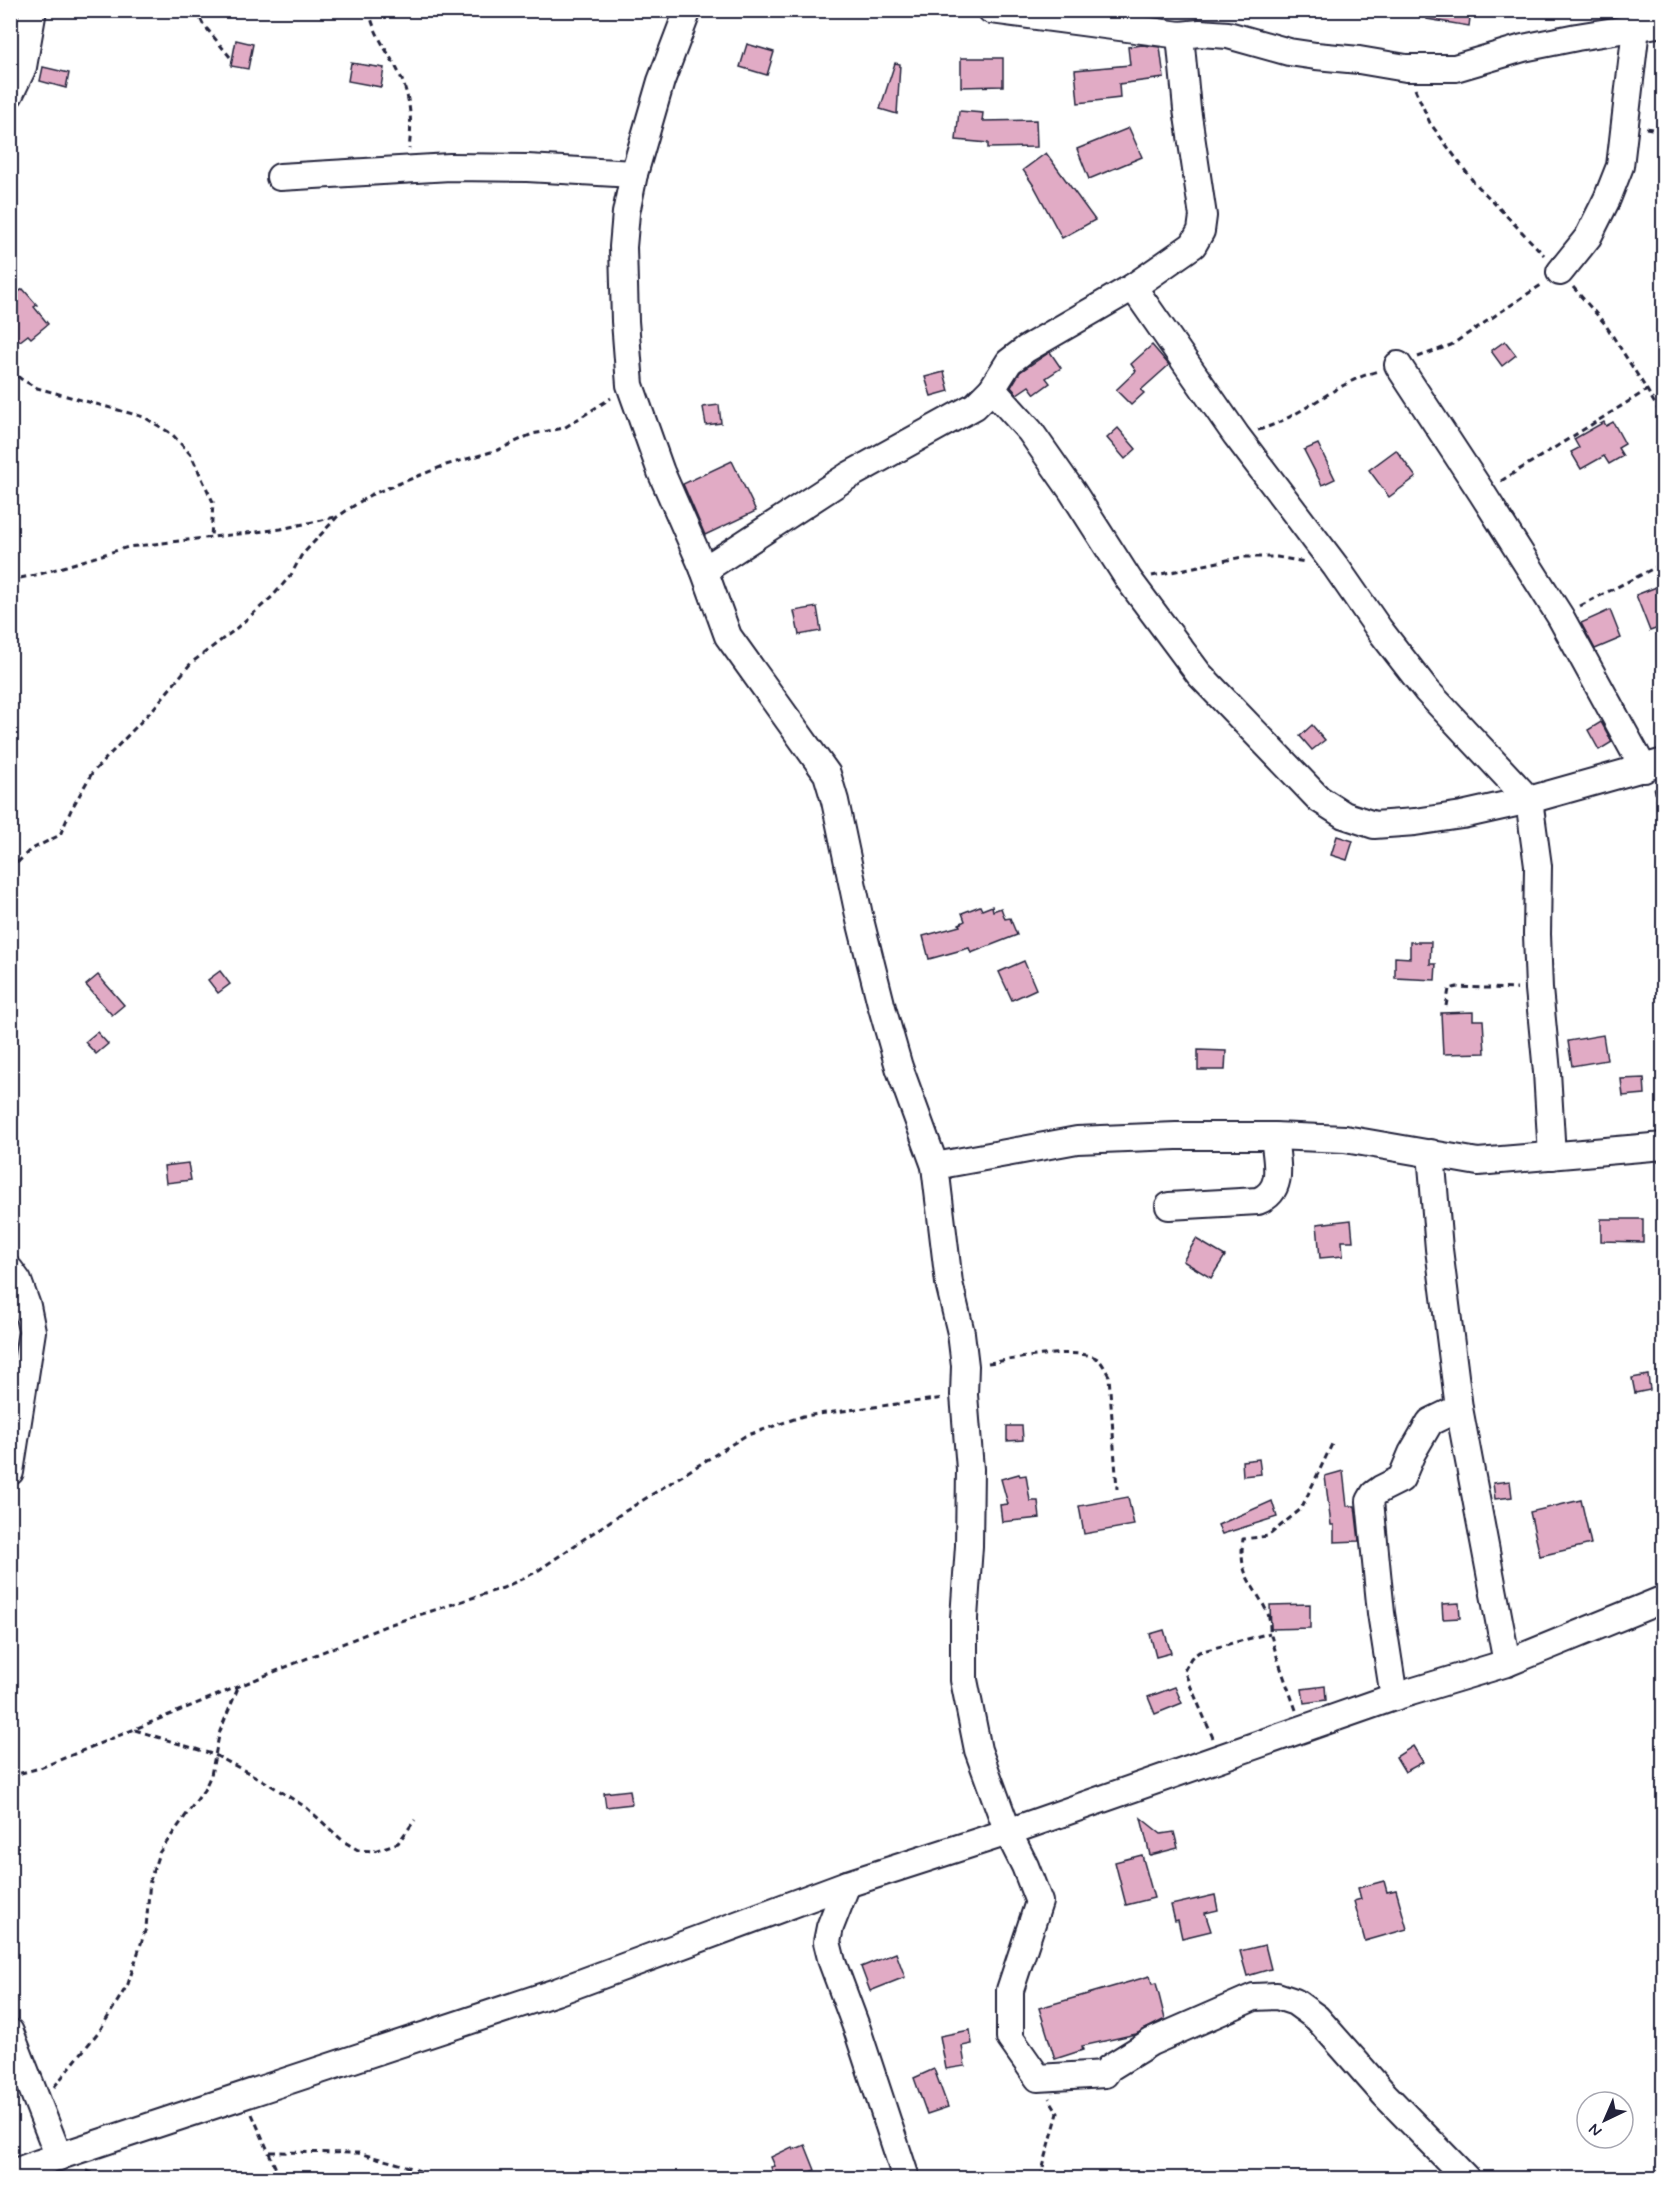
<svg xmlns="http://www.w3.org/2000/svg" width="1674" height="2189" font-family="Mynerve,sans-serif">
<style>
.building{fill:#e1abc5;stroke:#22223b;stroke-width:1.5}
.lines{fill:none;stroke-linecap:round;stroke-linejoin:round}
.minor-casing{stroke:#22223b;stroke-width:30}
.path{stroke:#22223b;stroke-width:3;stroke-dasharray:6 4.5;stroke-linecap:butt}
.minor{stroke:#fff;stroke-width:26}
</style>
<rect width="100%" height="100%" fill="#fff"/>
<filter id="ink" filterUnits="userSpaceOnUse"><feTurbulence type="fractalNoise" baseFrequency=".0167" numOctaves="2"/><feDisplacementMap in="SourceGraphic" scale="12" xChannelSelector="R" yChannelSelector="G"/><feConvolveMatrix kernelMatrix="1 2 1 2 8 2 1 2 1" color-interpolation-filters="sRGB"/></filter>
<g filter="url(#ink)">
<g class="building">
<polygon points="1427,10 1471,10 1469,26 1427,19"/>
<polygon points="236,40 253,44 248,69 231,66"/>
<polygon points="747,44 774,52 767,75 740,67"/>
<polygon points="1142,45 1160,47 1164,78 1119,84 1120,98 1078,103 1075,70 1130,65 1128,47"/>
<polygon points="961,58 1003,58 1003,86 961,87"/>
<polygon points="351,63 384,68 381,87 348,81"/>
<polygon points="895,63 900,64 897,114 880,109"/>
<polygon points="43,67 69,73 66,88 40,81"/>
<polygon points="959,111 983,113 982,121 1036,120 1037,147 988,148 988,143 956,140"/>
<polygon points="1129,128 1142,157 1089,179 1077,149"/>
<polygon points="1046,153 1095,220 1062,238 1034,186 1023,170"/>
<polygon points="23,289 37,305 34,307 48,324 31,338 28,335 20,341 10,330 10,297"/>
<polygon points="1505,341 1516,355 1502,366 1491,351"/>
<polygon points="1152,345 1169,365 1141,390 1144,393 1131,405 1116,390 1136,371 1131,364"/>
<polygon points="1050,352 1061,368 1046,378 1050,383 1035,394 1029,386 1017,394 1011,387 1020,372"/>
<polygon points="944,372 949,391 931,396 925,377"/>
<polygon points="719,405 721,423 706,425 703,407"/>
<polygon points="1604,422 1606,426 1613,422 1625,444 1618,448 1623,456 1609,464 1604,456 1581,469 1571,452 1579,448 1574,439"/>
<polygon points="1118,428 1136,449 1125,459 1107,438"/>
<polygon points="1318,444 1335,479 1322,485 1304,450"/>
<polygon points="1396,450 1416,477 1389,497 1369,470"/>
<polygon points="732,461 756,511 705,535 683,484"/>
<polygon points="1659,586 1664,597 1664,626 1650,631 1636,595"/>
<polygon points="817,607 821,631 799,635 794,611"/>
<polygon points="1610,610 1621,638 1595,649 1581,623"/>
<polygon points="1601,722 1612,742 1599,750 1588,730"/>
<polygon points="1312,725 1325,740 1312,750 1300,736"/>
<polygon points="1337,836 1353,841 1347,860 1331,855"/>
<polygon points="980,906 982,910 992,906 993,911 1001,908 1005,919 1010,918 1017,935 971,953 969,948 929,959 923,936 960,926 959,924 965,921 962,913"/>
<polygon points="1410,942 1431,942 1430,964 1436,964 1435,980 1395,978 1395,957 1410,958"/>
<polygon points="1024,961 1036,989 1012,1000 999,972"/>
<polygon points="220,971 230,984 218,993 208,980"/>
<polygon points="98,975 124,1005 112,1015 86,985"/>
<polygon points="1473,1012 1473,1020 1483,1020 1485,1053 1443,1054 1441,1013"/>
<polygon points="97,1032 108,1044 96,1054 85,1042"/>
<polygon points="1603,1035 1607,1060 1572,1066 1568,1041"/>
<polygon points="1198,1050 1226,1051 1225,1070 1198,1070"/>
<polygon points="1644,1078 1645,1094 1623,1096 1621,1079"/>
<polygon points="188,1163 191,1180 166,1183 164,1166"/>
<polygon points="1601,1219 1643,1219 1643,1242 1601,1241"/>
<polygon points="1351,1220 1353,1241 1342,1241 1343,1256 1320,1258 1317,1224"/>
<polygon points="1196,1239 1225,1256 1211,1278 1183,1261"/>
<polygon points="1648,1375 1650,1390 1635,1393 1632,1378"/>
<polygon points="1007,1426 1022,1426 1023,1440 1007,1441"/>
<polygon points="1259,1459 1261,1474 1243,1476 1242,1461"/>
<polygon points="1343,1471 1347,1506 1355,1506 1359,1541 1334,1542 1334,1525 1331,1525 1325,1476"/>
<polygon points="1019,1474 1020,1476 1026,1475 1030,1501 1038,1501 1040,1518 1002,1522 1000,1505 1008,1504 1001,1479"/>
<polygon points="1510,1481 1512,1497 1495,1499 1493,1483"/>
<polygon points="1128,1497 1134,1525 1084,1534 1079,1506"/>
<polygon points="1581,1500 1591,1544 1540,1556 1530,1512"/>
<polygon points="1272,1501 1277,1517 1222,1534 1218,1525"/>
<polygon points="1459,1603 1460,1618 1443,1619 1442,1604"/>
<polygon points="1310,1604 1310,1628 1271,1629 1270,1605"/>
<polygon points="1164,1630 1171,1653 1156,1657 1150,1634"/>
<polygon points="1325,1686 1326,1700 1304,1703 1302,1689"/>
<polygon points="1175,1687 1182,1703 1155,1714 1148,1697"/>
<polygon points="1413,1746 1423,1762 1405,1772 1396,1757"/>
<polygon points="630,1790 632,1804 606,1807 604,1793"/>
<polygon points="1141,1818 1161,1834 1174,1832 1178,1848 1150,1855"/>
<polygon points="1142,1855 1154,1898 1126,1905 1115,1862"/>
<polygon points="1384,1881 1387,1892 1396,1890 1407,1929 1365,1941 1354,1901 1361,1899 1358,1888"/>
<polygon points="1215,1895 1218,1910 1205,1913 1211,1931 1182,1938 1178,1920 1175,1921 1171,1905"/>
<polygon points="1265,1945 1271,1969 1247,1976 1240,1951"/>
<polygon points="896,1953 905,1977 870,1991 861,1967"/>
<polygon points="1150,1976 1152,1984 1156,1983 1165,2019 1136,2034 1082,2046 1083,2050 1055,2059 1039,2008"/>
<polygon points="970,2030 972,2044 962,2046 965,2066 946,2069 940,2036"/>
<polygon points="934,2069 948,2107 927,2114 914,2078"/>
<polygon points="805,2145 815,2170 793,2178 775,2178 771,2167 775,2166 771,2157 792,2147 793,2150"/>
</g>
<g class="lines">
<g class="minor-casing">
<g id="minor">
<polyline points="688,10 661,81 634,174 626,213 623,247 625,321 630,385 661,472 704,570 728,636 827,774 835,801 860,920 881,1004 899,1067 935,1166 949,1283 961,1333 965,1366 964,1395 970,1469 969,1546 964,1618 964,1680 978,1750 1008,1832 1025,1866 1039,1902 1010,1990 1010,2038 1038,2078 1105,2074 1109,2068 1151,2042 1254,1997 1277,1996 1295,2002 1317,2018 1385,2095 1466,2178"/>
<polyline points="991,10 1180,35 1200,33 1228,35 1289,52 1316,56 1359,60 1406,68 1455,68 1523,48 1577,37 1664,23"/>
<polyline points="10,94 23,67 33,10"/>
<polyline points="280,177 450,167 527,168 634,174"/>
<polyline points="1560,272 1588,237 1607,199 1620,166 1636,28"/>
<polyline points="1133,287 1236,435 1336,567 1379,629 1427,691 1529,800 1538,866 1537,934 1539,989 1547,1072 1552,1156"/>
<polyline points="1398,365 1482,493 1560,616 1644,769"/>
<polyline points="992,389 1030,431 1072,491 1129,580 1199,674 1319,799 1344,815 1374,825 1415,822 1462,815 1529,800 1664,762"/>
<polyline points="704,570 848,476 975,406 992,389 1009,362 1026,349 1133,287 1193,245 1201,231 1203,216 1187,109 1180,35"/>
<polyline points="1431,1153 1439,1249 1459,1408 1507,1663"/>
<polyline points="935,1166 1077,1140 1176,1136 1274,1136 1345,1139 1478,1162 1664,1146"/>
<path d="M1169 1206 1258 1201C1286 1190 1276 1160 1274 1136"/>
<polyline points="10,1270 18,1281 27,1306 32,1331 10,1472"/>
<polyline points="1394,1697 1381,1613 1370,1501 1374,1494 1381,1489 1401,1479 1412,1453 1430,1422 1459,1408"/>
<polyline points="847,1884 830,1927 827,1942 832,1962 857,2029 906,2178"/>
<polyline points="10,2032 59,2157"/>
<polyline points="10,2174 39,2163 556,1992 847,1884 1008,1832 1394,1697 1507,1663 1664,1599"/>
</g>
</g>
<g class="path">
<polyline points="196,10 203,24 230,57"/>
<path d="M369 10C373 30 383 45 393 62 410 90 413 118 409 149"/>
<polyline points="1415,89 1430,123 1473,181 1544,255"/>
<polyline points="1646,128 1664,131"/>
<polyline points="1573,287 1605,324 1647,390 1664,420"/>
<polyline points="1418,357 1451,345 1544,283"/>
<polyline points="10,369 21,379 37,388 144,417 172,434 191,455 213,502 211,538"/>
<path d="M1258 430C1301 418 1334 383 1378 371"/>
<polyline points="1501,481 1647,390"/>
<polyline points="1152,576 1242,557 1277,557 1305,562"/>
<polyline points="10,580 40,574 128,547 281,529 335,517"/>
<polyline points="1580,606 1664,563"/>
<polyline points="1655,788 1664,833"/>
<polyline points="10,870 30,850 60,835 71,810 92,773 154,708 191,663 232,632 272,597 291,575 301,556 337,517 370,495 446,465 498,450 532,434 564,428 611,398"/>
<polyline points="1446,1006 1449,989 1457,987 1517,989"/>
<path d="M988 1363C1012 1360 1081 1345 1099 1360 1103 1364 1106 1371 1109 1376L1117 1489"/>
<polyline points="1657,1393 1664,1343"/>
<path d="M1296 1710C1287 1685 1277 1660 1271 1635 1269 1627 1271 1619 1267 1612 1253 1582 1238 1577 1243 1539L1268 1536 1301 1509 1333 1442"/>
<polyline points="135,1730 215,1755 264,1781 307,1808 343,1841 358,1850 374,1851 398,1843 415,1820"/>
<polyline points="1213,1738 1184,1671 1191,1658 1199,1652 1270,1633"/>
<polyline points="10,1776 40,1768 388,1625 503,1588 536,1572 616,1517 745,1436 803,1416 944,1398"/>
<polyline points="54,2087 100,2030 128,1984 146,1928 150,1880 159,1853 204,1790 211,1775 220,1731 238,1688"/>
<polyline points="252,2114 280,2178"/>
<polyline points="270,2152 358,2153 403,2165 439,2178"/>
<polyline points="87,2171 106,2178"/>
<polyline points="1040,2178 1058,2113 1049,2098"/>
</g>
<use href="#minor" class="minor"/>
</g>
</g>
<rect width="1674" height="2189" fill="none" stroke="#fff" stroke-width="36"/>
<rect x="18" y="18" width="1638" height="2153" fill="none" stroke="#22223b" stroke-width="2" filter="url(#ink)"/>
<g transform="translate(1605 2120) rotate(224)"><circle r="28" fill="#ffffff" stroke="#a7a7b1" stroke-width="1.5"/>
<path d="M0-4.5L10 22L0 15L-10 22Z" fill="#22223b"/>
<text y="-9" font-size="16" font-weight="bold" text-anchor="middle" fill="#22223b">N</text>
</g>
</svg>
